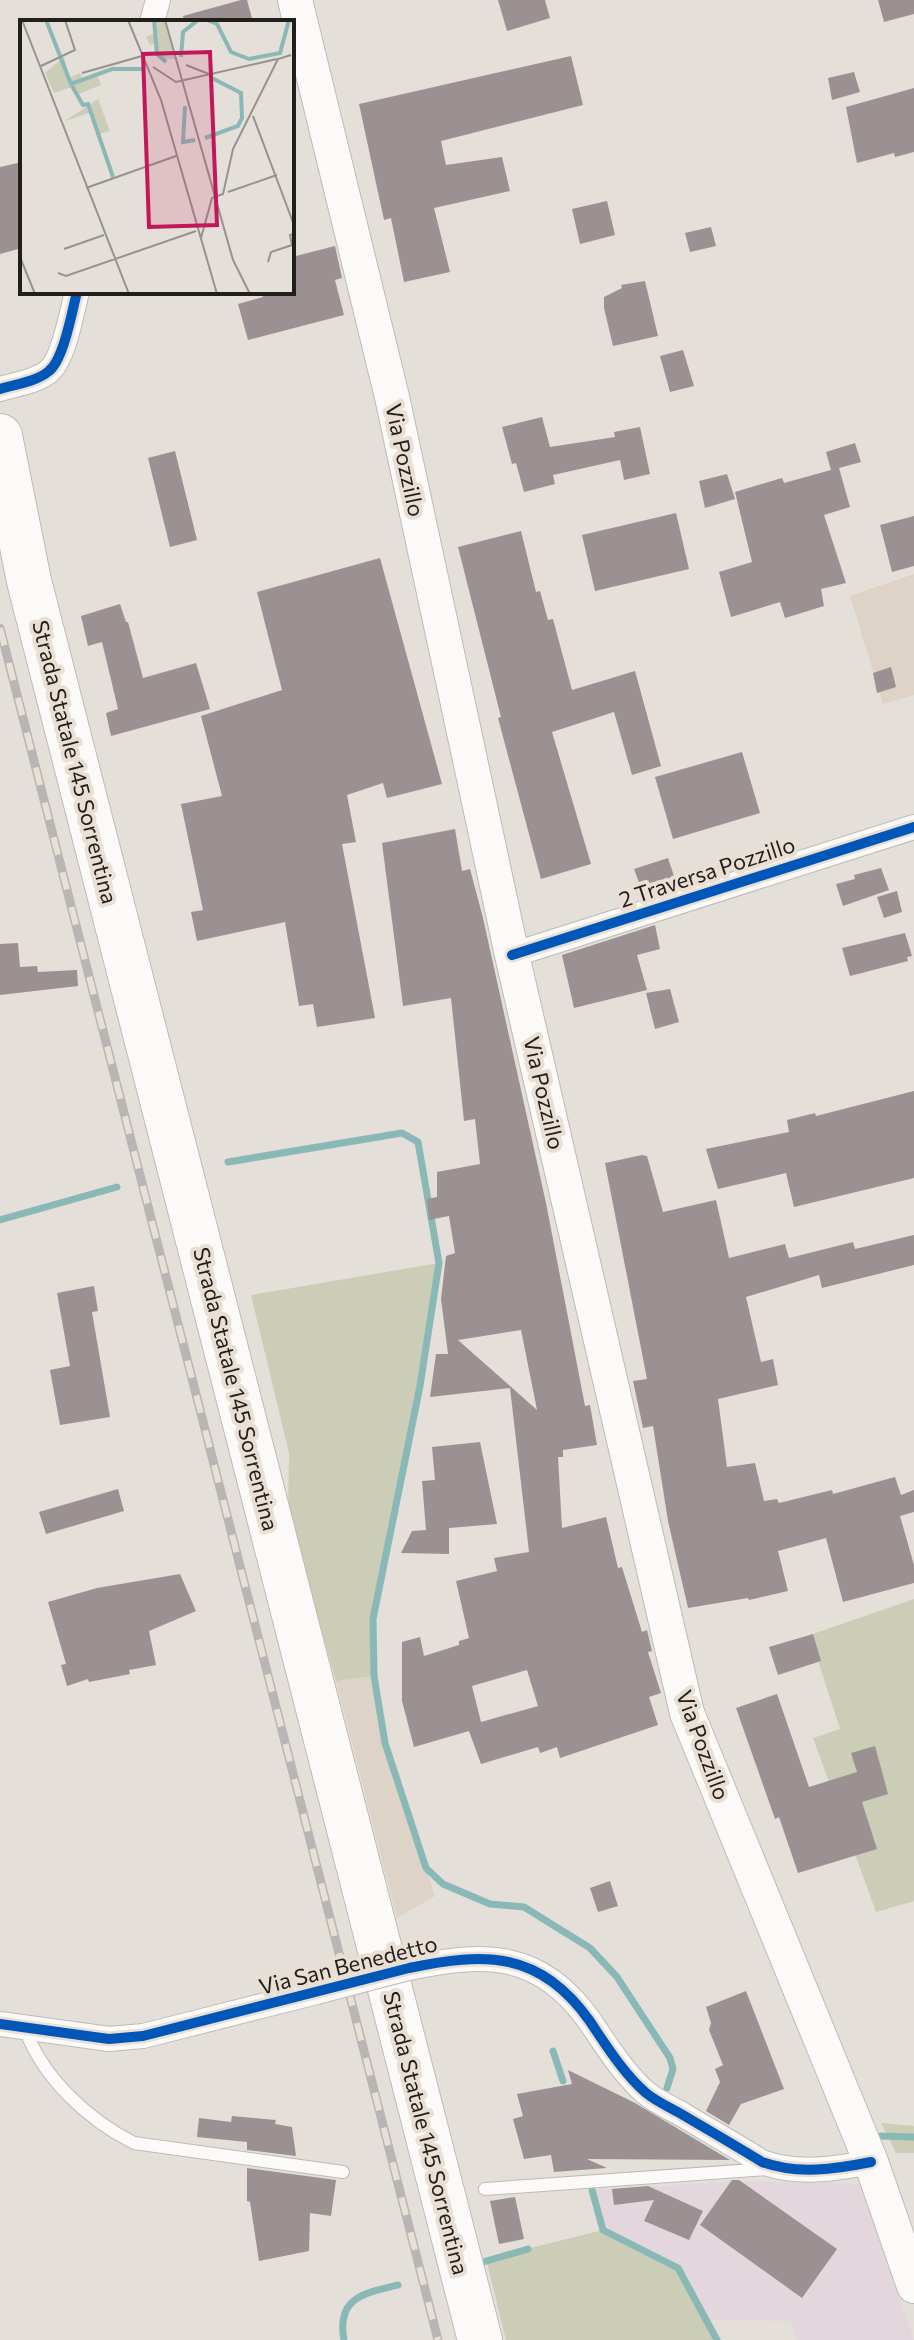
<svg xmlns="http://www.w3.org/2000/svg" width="914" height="2340" font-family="Commissioner,sans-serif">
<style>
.built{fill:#ddd3c7}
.education{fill:#e3d7dd}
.green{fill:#cbcdb7}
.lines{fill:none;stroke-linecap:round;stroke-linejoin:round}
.stream{stroke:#8ab8b7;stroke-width:7}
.building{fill:#9c9192;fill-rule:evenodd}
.lane-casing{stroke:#bebbb6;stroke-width:14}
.street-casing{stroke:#bebbb6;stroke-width:26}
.secondary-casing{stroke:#bebbb6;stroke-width:36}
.highway-casing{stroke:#bebbb6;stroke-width:46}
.lane{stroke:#fbfaf9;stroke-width:12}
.street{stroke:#fbfaf9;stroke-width:24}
.secondary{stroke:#fbfaf9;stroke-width:34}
.highway{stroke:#fbfaf9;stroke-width:44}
.rail-casing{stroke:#b8b6b4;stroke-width:9}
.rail{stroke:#e9dfd4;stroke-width:6;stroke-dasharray:18;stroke-linecap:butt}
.street-bridge-casing{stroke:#bebbb6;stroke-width:26;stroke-linecap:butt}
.street-bridge{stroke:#fbfaf9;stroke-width:24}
.cycleway-casing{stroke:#e9dfd4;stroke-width:15}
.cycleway{stroke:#0057b8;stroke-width:10}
.labels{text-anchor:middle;stroke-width:8;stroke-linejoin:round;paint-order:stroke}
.street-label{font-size:22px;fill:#221f1b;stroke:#e9dfd4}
.inset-river{fill:none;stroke:#8ab8b7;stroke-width:4}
.inset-road{fill:none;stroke:#96928d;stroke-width:2}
.view{fill:#c2185b;fill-opacity:0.15;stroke:#c2185b;stroke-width:4}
.inset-edge{fill:none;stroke:#221f1b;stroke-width:4}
</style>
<rect width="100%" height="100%" fill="#e4dfd9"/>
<g class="built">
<polygon points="914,574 914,695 883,704 850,596"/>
<polygon points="374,1676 385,1743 435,1896 397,1918 336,1681"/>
</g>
<polygon class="education" points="741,2181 859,2184 914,2340 797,2340 790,2321 706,2320 678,2268 603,2230 592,2190"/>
<g class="green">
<polygon points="439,1263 420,1386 373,1619 374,1676 336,1681 288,1512 289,1453 251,1295"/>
<polygon points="914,1599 914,1901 876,1912 813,1738 840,1729 810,1635"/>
<polygon points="881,2123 914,2126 914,2153 896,2153"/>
<polygon points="603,2230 678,2268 717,2340 506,2340 486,2259"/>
</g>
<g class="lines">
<g class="stream">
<polyline points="228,1162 402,1133 418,1142 439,1263 420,1386 373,1619 374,1676 385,1743 426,1868 443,1884 490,1904 524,1907 590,1948 617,1977 670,2058 673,2069 667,2088"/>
<polyline points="0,1220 117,1187"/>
<polyline points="553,2051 563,2081"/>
<polyline points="881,2136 914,2137"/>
<polyline points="592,2190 603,2230 678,2268 717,2340"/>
<polyline points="483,2262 528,2249"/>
<path d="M344 2340C336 2297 365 2293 398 2285"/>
</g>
</g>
<g class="building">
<polygon points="241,0 247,0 253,22 184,22 183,16"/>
<polygon points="498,0 545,0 550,18 507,31"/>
<polygon points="878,0 914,0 914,14 884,22"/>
<polygon points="571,56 583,105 441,141 446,165 502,157 510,191 434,208 450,272 404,282 391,218 384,220 359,104"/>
<polygon points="854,72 860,92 832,100 828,78"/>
<polygon points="914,88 914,152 895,157 894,153 857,163 846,107"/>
<polygon points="22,162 22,248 0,254 0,167"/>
<polygon points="607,201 615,235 580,244 572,209"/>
<polygon points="711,227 716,246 690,252 685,233"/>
<polygon points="335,246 342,278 335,280 344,315 248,340 238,304 263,297 261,292 292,292 292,257"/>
<polygon points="645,281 658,336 613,346 604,308 604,297 622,288 621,285"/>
<polygon points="683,350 694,386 670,392 660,356"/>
<polygon points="542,417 550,447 615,437 614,432 640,427 650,474 624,480 620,460 553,475 555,484 524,492 516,463 512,464 502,427"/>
<polygon points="855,443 861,462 839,468 850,507 824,515 846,583 821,589 824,606 785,618 780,602 731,617 719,572 752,562 735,492 782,478 784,483 831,470 826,452"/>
<polygon points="175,451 197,540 170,547 148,458"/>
<polygon points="727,474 735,499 705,508 699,481"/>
<polygon points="676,513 689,569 595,591 582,535"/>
<polygon points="914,516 914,566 892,572 880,525"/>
<polygon points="521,531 536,592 540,591 548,620 553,619 572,690 635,671 661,766 632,775 614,712 552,732 591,864 541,879 498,718 501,717 458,547"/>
<polygon points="380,558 442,784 387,798 383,783 347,795 356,842 342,844 375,1018 317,1027 313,1004 299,1006 285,922 197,941 191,912 203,910 181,804 222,796 201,716 282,690 257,592"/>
<polygon points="120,604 126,622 128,622 143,678 196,663 210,709 111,736 106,713 118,709 102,642 88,646 81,616"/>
<polygon points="891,667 896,687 877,693 873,673"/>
<polygon points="742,752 760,813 673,839 655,777"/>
<path d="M455 829 462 871 470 869 483 918 546 1203 585 1406 590 1405 597 1445 563 1450V1457H558L562 1528 606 1517 618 1568 622 1567 642 1632 647 1630 652 1651 648 1652 661 1693 649 1697 658 1725 560 1758 557 1747 540 1753 538 1747 481 1764 469 1731 414 1747 402 1701V1642L420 1637 424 1656 459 1645V1641L469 1638 456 1581 497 1571 494 1558 529 1552 510 1388 430 1397 436 1354H448L441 1299 446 1256 455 1253 449 1216 429 1220 427 1199 437 1197V1172L480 1164 475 1119 464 1121 451 998 403 1006 382 843ZM521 1330 537 1410 458 1340ZM527 1670 538 1706 481 1722 472 1686Z"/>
<polygon points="668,858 677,885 644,896 634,869"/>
<polygon points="881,868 889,890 843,906 836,884 855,879 854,875"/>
<polygon points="897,891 902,912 884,918 877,897"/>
<polygon points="655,925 660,949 637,955 647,990 574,1008 562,955"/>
<polygon points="905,933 912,956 907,957 908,961 850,976 842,948"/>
<polygon points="18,943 20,967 37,966 38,972 77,970 78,986 0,995 0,944"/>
<polygon points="670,989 679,1022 655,1029 646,993"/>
<polygon points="914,1091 914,1178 794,1207 786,1173 718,1189 706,1149 789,1132 787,1120 815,1113 816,1116"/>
<polygon points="642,1155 647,1156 663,1212 716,1200 729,1258 785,1244 789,1258 853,1242 855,1249 914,1235 914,1265 822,1288 819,1275 746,1297 761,1362 773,1359 778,1385 718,1399 727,1467 755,1463 764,1501 777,1499 779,1503 832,1490 833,1494 895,1477 901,1495 914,1490 914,1512 900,1516 914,1565 914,1583 843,1602 826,1538 778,1551 788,1591 749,1600 748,1598 688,1608 668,1521 653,1426 643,1428 633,1381 647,1379 605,1163"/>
<polygon points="94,1286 98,1311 92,1312 110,1417 60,1425 50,1370 70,1366 57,1293"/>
<polygon points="480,1442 497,1524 449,1528 449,1554 401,1553 412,1531 426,1530 422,1481 435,1480 432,1447"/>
<polygon points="118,1489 124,1511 46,1534 39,1512"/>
<polygon points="180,1574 196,1611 149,1631 156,1665 129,1670 130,1674 89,1682 88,1679 67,1686 61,1665 66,1664 48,1602 97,1588"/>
<polygon points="813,1634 821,1661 778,1675 769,1647"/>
<polygon points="777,1694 809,1787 857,1772 851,1753 875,1746 888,1794 862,1802 877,1849 798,1873 779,1817 775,1819 736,1708"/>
<polygon points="610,1881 618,1906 598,1912 590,1888"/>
<polygon points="746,1991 784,2089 741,2104 729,2125 706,2111 720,2082 715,2069 723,2065 709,2030 711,2023 706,2007"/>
<polygon points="568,2070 635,2103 730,2160 587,2159 607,2168 554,2172 551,2155 524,2159 513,2119 523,2116 517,2094 572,2084"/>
<polygon points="232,2116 276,2120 275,2124 292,2127 296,2156 247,2150 247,2142 197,2137 199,2118 231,2122"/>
<polygon points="247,2168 336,2180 331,2216 310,2213 309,2251 259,2261 250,2202 247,2201"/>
<polygon points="732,2180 739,2180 837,2249 802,2298 700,2225"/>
<polygon points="648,2186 703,2211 689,2240 644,2221 654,2200 614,2205 612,2189"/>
<polygon points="515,2197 524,2239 499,2244 490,2201"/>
</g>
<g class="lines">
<g class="lane-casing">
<g id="lane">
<path d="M25 2029C43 2078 88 2120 134 2143L343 2172"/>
<polyline points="485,2189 766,2169"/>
</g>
</g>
<g class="street-casing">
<g id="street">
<polyline points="152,22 158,0"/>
<path d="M0 389C16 384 36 382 49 371 64 359 72 311 77 292"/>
<polyline points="512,955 914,827"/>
<path d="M409 1968C485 1952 540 1951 589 2020 606 2045 623 2073 646 2093 657 2102 671 2108 683 2115 710 2131 736 2146 762 2162 797 2175 836 2169 871 2162"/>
<polyline points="0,2024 109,2039 143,2036 317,1992"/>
</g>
</g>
<g class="secondary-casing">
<polyline id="secondary" points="295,0 392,397 512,955 687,1713 871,2162 914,2286"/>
</g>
<g class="highway-casing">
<polyline id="highway" points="0,436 29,581 480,2340"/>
</g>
<use href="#lane" class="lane"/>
<use href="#street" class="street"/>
<use href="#secondary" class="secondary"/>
<use href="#highway" class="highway"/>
<g class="rail-casing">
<polyline id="rail" points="0,628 438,2340"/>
</g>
<use href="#rail" class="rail"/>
<g class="street-bridge-casing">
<polyline id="street-bridge" points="317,1992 409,1968"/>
</g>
<use href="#street-bridge" class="street-bridge"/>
<g class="cycleway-casing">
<g id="cycleway">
<path d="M0 389C16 384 36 382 49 371 64 359 72 311 77 292"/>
<polyline points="512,955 914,827"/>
<path d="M0 2024 109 2039 143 2036 409 1968C485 1952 540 1951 589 2020 606 2045 623 2073 646 2093 657 2102 671 2108 683 2115 710 2131 736 2146 762 2162 797 2175 836 2169 871 2162"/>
</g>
</g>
<use href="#cycleway" class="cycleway"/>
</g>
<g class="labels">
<g class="street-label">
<text transform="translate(405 460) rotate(78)" y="8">Via Pozzillo</text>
<text transform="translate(75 762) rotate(76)" y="8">Strada Statale 145 Sorrentina</text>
<text transform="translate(707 872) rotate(-18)" y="8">2 Traversa Pozzillo</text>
<text transform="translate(544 1093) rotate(77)" y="8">Via Pozzillo</text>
<text transform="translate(236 1389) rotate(76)" y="8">Strada Statale 145 Sorrentina</text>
<text transform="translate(703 1745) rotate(70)" y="8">Via Pozzillo</text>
<text transform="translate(348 1965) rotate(-14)" y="8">Via San Benedetto</text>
<text transform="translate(426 2133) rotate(76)" y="8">Strada Statale 145 Sorrentina</text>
</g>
</g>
<g transform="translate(20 20)">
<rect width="274" height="274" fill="#e4dfd9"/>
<path d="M134 0H144L155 39H141L136 23 130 25 126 17 135 13 136 18ZM44 37 49 58 60 53 63 59 94 48 126 50 95 49 77 55 81 65 56 75 52 67 34 73 25 53ZM78 79 90 111 80 114 71 92 45 101Z" fill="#cbcdb7"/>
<path class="inset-river" d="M26 0 51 64 92 49H125M134 0 137 34 146 42M187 0 197 4 211 32 229 39 260 33 269 0M161 37 163 12 178 0M52 66 63 85 68 84 93 157M165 86 163 122 175 120M185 118 218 106 222 98 221 73 192 58"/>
<path class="inset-road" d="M2 0 109 274M108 0 141 80 197 274M145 0 213 240 230 274M166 45 189 54M21 46 55 30 45 0M133 47 156 62 257 39M62 53 122 36M233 96 274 205M66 168 156 136M208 172 257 155M181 218 192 178 203 174 213 129 258 39 271 35M44 229 84 215M0 237 15 274M248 242 251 232 272 225 270 215 274 214M38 253 46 256 176 211"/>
<path class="view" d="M190 32 197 205 129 207 123 34Z"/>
<rect width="274" height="274" class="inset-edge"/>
</g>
</svg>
